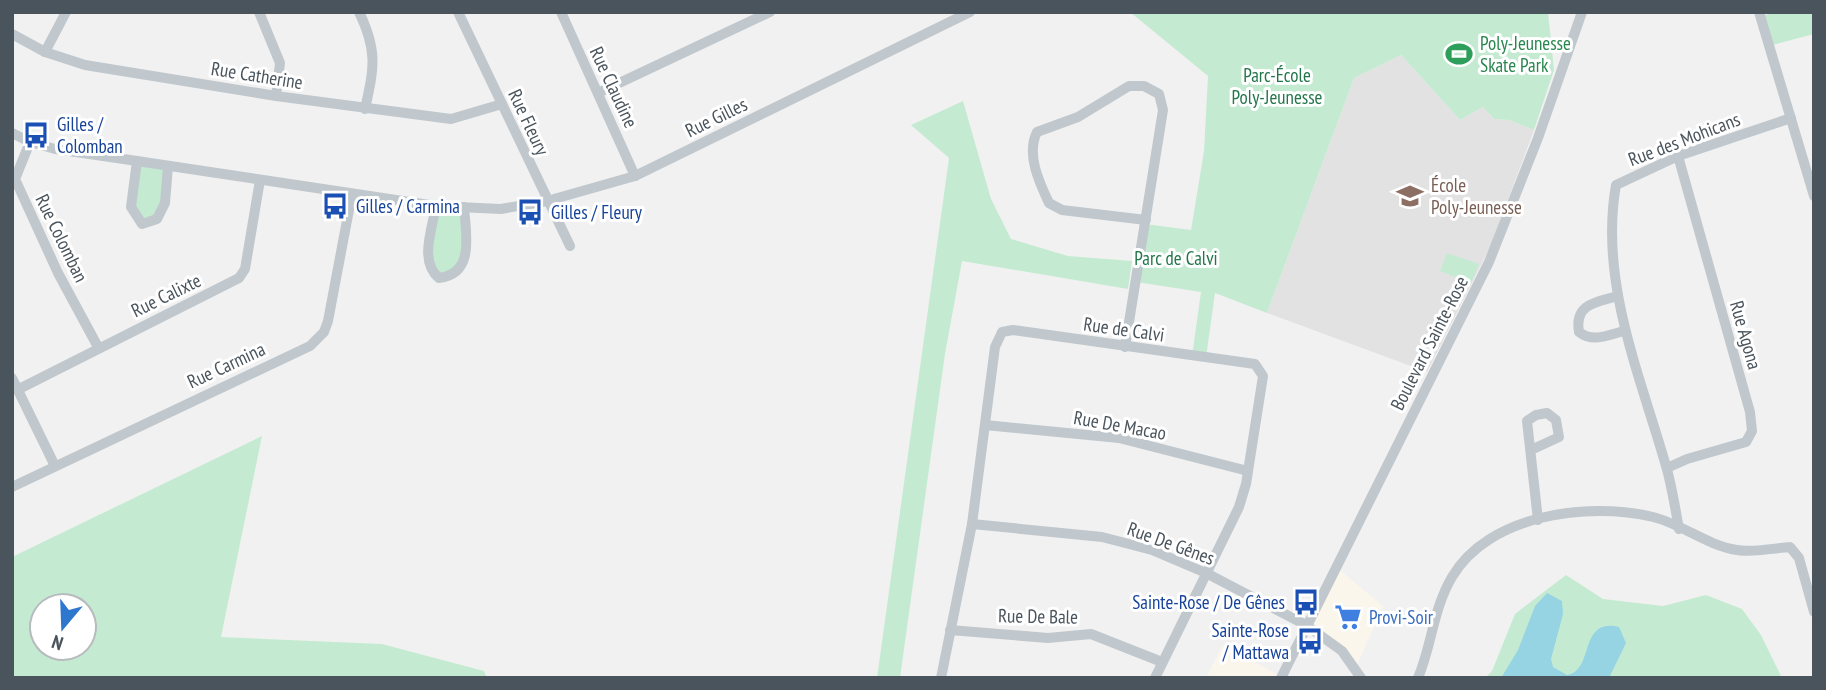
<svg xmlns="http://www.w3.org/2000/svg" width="1826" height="690" font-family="'PT Sans Narrow',sans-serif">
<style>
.commercial{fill:#faf6ec}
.education{fill:#e3e2e2}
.green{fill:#c4ebd2;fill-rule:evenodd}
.water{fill:#96d4e3}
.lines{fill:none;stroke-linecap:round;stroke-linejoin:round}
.minor{stroke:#c0c8cd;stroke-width:10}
.labels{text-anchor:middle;stroke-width:6;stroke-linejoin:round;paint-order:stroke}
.leisure-label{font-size:19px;fill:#27864d;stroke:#fff;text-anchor:start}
.street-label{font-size:19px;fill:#4a545c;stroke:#fff}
.park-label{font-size:19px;fill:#22764a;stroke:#fff}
.transit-label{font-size:19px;fill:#164399;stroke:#fff;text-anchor:start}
.education-label{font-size:19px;fill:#785e54;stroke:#fff;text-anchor:start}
.shop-label{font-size:19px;fill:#366cbe;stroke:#fff;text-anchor:start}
</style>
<rect width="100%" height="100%" fill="#f2f1f1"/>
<g class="commercial">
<polygon points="1336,567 1383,606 1355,670 1306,625"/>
<polygon points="1223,645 1282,677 1281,678 1206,678"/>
</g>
<polygon class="education" points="1401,55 1460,120 1483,107 1494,119 1509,120 1534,130 1491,245 1427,372 1267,313 1354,78"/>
<g class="green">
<polygon points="1130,12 1548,12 1554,70 1534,130 1509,120 1494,119 1483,107 1460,120 1401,55 1354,78 1267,313 1215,293 1206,358 1192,356 1201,292 1136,282 1145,224 1191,230 1204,151 1208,76"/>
<polygon points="1774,12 1814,12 1814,34 1769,46 1760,17"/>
<polygon points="963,101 991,199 1011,239 1068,256 1132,261 1128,289 962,261 945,354 900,678 877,678 949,158 911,125"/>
<polygon points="137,161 168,166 157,219 135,218"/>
<polygon points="436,206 464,207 467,250 449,277 431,272"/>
<polygon points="1447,253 1479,264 1471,283 1440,271"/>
<path d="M262 436 221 637 382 644 484 671 487 678H12V557ZM42 606H84V648H42Z"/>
<polygon points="1566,575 1603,599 1663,606 1706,595 1742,609 1761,635 1782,678 1485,678 1492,671 1515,614"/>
</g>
<path class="water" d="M1547 593 1562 601 1563 614 1551 659 1553 667 1567 675C1595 671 1578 617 1619 627L1626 643 1609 678H1501L1518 650 1535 606Z"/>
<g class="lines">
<g class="minor">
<polyline points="259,12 280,63 276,96"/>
<path d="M359 12C378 51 374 68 365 109"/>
<polyline points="458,12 570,246"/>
<polyline points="561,12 635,176"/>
<polyline points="1759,12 1814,196"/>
<polyline points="12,34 45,52 85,65 276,96 451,119 502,104"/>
<polyline points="45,52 66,12"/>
<polyline points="598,93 770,12"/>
<polyline points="12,133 30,142 55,149 137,161 436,206 501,209 547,201 635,176 970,12"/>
<polyline points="30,142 15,179 58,273 98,347"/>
<polyline points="137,161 131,207 142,224 157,219 165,203 168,166"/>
<path d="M436 206C432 229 419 262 439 278 475 274 466 234 464 207"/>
<path d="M1618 296C1596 302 1574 304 1579 332 1593 343 1608 335 1624 331"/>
<path d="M1125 347 1163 110 1159 94 1144 86H1129L1078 117 1037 132C1026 154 1039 182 1049 203L1062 210 1146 220"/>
<polyline points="12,378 55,466"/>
<polyline points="19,389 239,278 245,269 260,180"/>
<polyline points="985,425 1119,438 1248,471"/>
<polyline points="1531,450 1559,437 1556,420 1547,413 1536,415 1527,421 1538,520"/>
<polyline points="1667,468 1687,459 1746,442 1752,431 1750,412 1678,156"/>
<polyline points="12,487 310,346 324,332 328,321 352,194"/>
<polyline points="972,524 1102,537 1152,550 1206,573 1306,625 1342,651 1361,678"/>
<path d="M1679 529C1675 508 1672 486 1666 466 1640 375 1599 281 1616 185L1678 156 1791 118"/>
<polyline points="950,630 1048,638 1091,634 1162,662"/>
<polyline points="941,678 972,524 995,347 1002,332 1013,330 1255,364 1263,376 1246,484 1239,507 1155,678"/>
<polyline points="1281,678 1489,262 1538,138 1582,12"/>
<path d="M1418 678C1432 645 1433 609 1452 577 1488 515 1588 501 1653 517 1682 524 1706 545 1737 550 1753 553 1773 548 1790 547L1799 558 1814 612"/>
</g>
</g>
<defs>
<g id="stadium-bare" transform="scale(2.1)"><path d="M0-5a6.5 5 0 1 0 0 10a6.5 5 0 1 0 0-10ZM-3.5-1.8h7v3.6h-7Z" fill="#2e9e5b" stroke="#fff" stroke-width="2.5" paint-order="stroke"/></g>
<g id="bus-bare" transform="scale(2.1)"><path d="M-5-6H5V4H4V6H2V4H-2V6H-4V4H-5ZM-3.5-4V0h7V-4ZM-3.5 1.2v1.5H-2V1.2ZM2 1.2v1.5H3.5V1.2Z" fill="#1a4fb4" stroke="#fff" stroke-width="2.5" paint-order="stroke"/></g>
<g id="school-bare" transform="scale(2.1)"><path d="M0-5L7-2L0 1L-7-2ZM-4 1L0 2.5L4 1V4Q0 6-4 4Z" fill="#8d6e63" stroke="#fff" stroke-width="2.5" paint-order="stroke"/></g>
<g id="supermarket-bare" transform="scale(2.1)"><path d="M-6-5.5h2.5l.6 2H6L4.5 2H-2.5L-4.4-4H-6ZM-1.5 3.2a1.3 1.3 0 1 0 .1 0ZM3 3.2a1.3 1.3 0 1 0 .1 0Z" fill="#3f7fe0" stroke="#fff" stroke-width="2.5" paint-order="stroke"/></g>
</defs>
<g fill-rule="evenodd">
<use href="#stadium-bare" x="1459" y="54"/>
<use href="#bus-bare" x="36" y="135"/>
<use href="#school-bare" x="1410" y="196"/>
<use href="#bus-bare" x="335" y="206"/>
<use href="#bus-bare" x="530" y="212"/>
<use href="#bus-bare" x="1306" y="602"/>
<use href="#supermarket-bare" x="1348" y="617"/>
<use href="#bus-bare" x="1310" y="641"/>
</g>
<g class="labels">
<g class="leisure-label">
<text x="1480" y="50">Poly-Jeunesse<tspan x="1480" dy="22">Skate Park</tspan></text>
</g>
<g class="street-label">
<text transform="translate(257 75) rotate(9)" y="7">Rue Catherine</text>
<text transform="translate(614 87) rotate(65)" y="7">Rue Claudine</text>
<text transform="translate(716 117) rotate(-26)" y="7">Rue Gilles</text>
<text transform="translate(529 122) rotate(65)" y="7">Rue Fleury</text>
<text transform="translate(1684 139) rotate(-21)" y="7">Rue des Mohicans</text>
<text transform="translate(62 238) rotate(64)" y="7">Rue Colomban</text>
<text transform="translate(166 295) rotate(-26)" y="7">Rue Calixte</text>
<text transform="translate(1124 329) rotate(8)" y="7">Rue de Calvi</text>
<text transform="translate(1746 335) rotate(74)" y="7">Rue Agona</text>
<text transform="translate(1429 343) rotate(-63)" y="7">Boulevard Sainte-Rose</text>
<text transform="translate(226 365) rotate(-25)" y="7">Rue Carmina</text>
<text transform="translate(1120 425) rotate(10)" y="7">Rue De Macao</text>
<text transform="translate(1171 543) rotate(20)" y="7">Rue De Gênes</text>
<text transform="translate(1038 616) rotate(1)" y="7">Rue De Bale</text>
</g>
<g class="park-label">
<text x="1277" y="82">Parc-École<tspan x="1277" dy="22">Poly-Jeunesse</tspan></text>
<text x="1176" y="265">Parc de Calvi</text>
</g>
<g class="transit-label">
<text x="57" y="131">Gilles /<tspan x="57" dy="22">Colomban</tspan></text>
<text x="356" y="213">Gilles / Carmina</text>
<text x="551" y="219">Gilles / Fleury</text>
<text x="1285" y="609" text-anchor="end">Sainte-Rose / De Gênes</text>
<text x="1289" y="637" text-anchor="end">Sainte-Rose<tspan x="1289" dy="22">/ Mattawa</tspan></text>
</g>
<g class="education-label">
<text x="1431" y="192">École<tspan x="1431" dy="22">Poly-Jeunesse</tspan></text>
</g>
<g class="shop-label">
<text x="1369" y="624">Provi-Soir</text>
</g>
</g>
<rect width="1826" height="690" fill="none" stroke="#4a545c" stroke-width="28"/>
<g transform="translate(63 627) rotate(199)"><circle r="33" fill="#ffffff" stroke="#b7bbbe" stroke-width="2"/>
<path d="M0-5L12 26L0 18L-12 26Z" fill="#2e77cf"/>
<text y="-10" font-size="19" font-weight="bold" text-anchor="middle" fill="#4a545c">N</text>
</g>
</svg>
